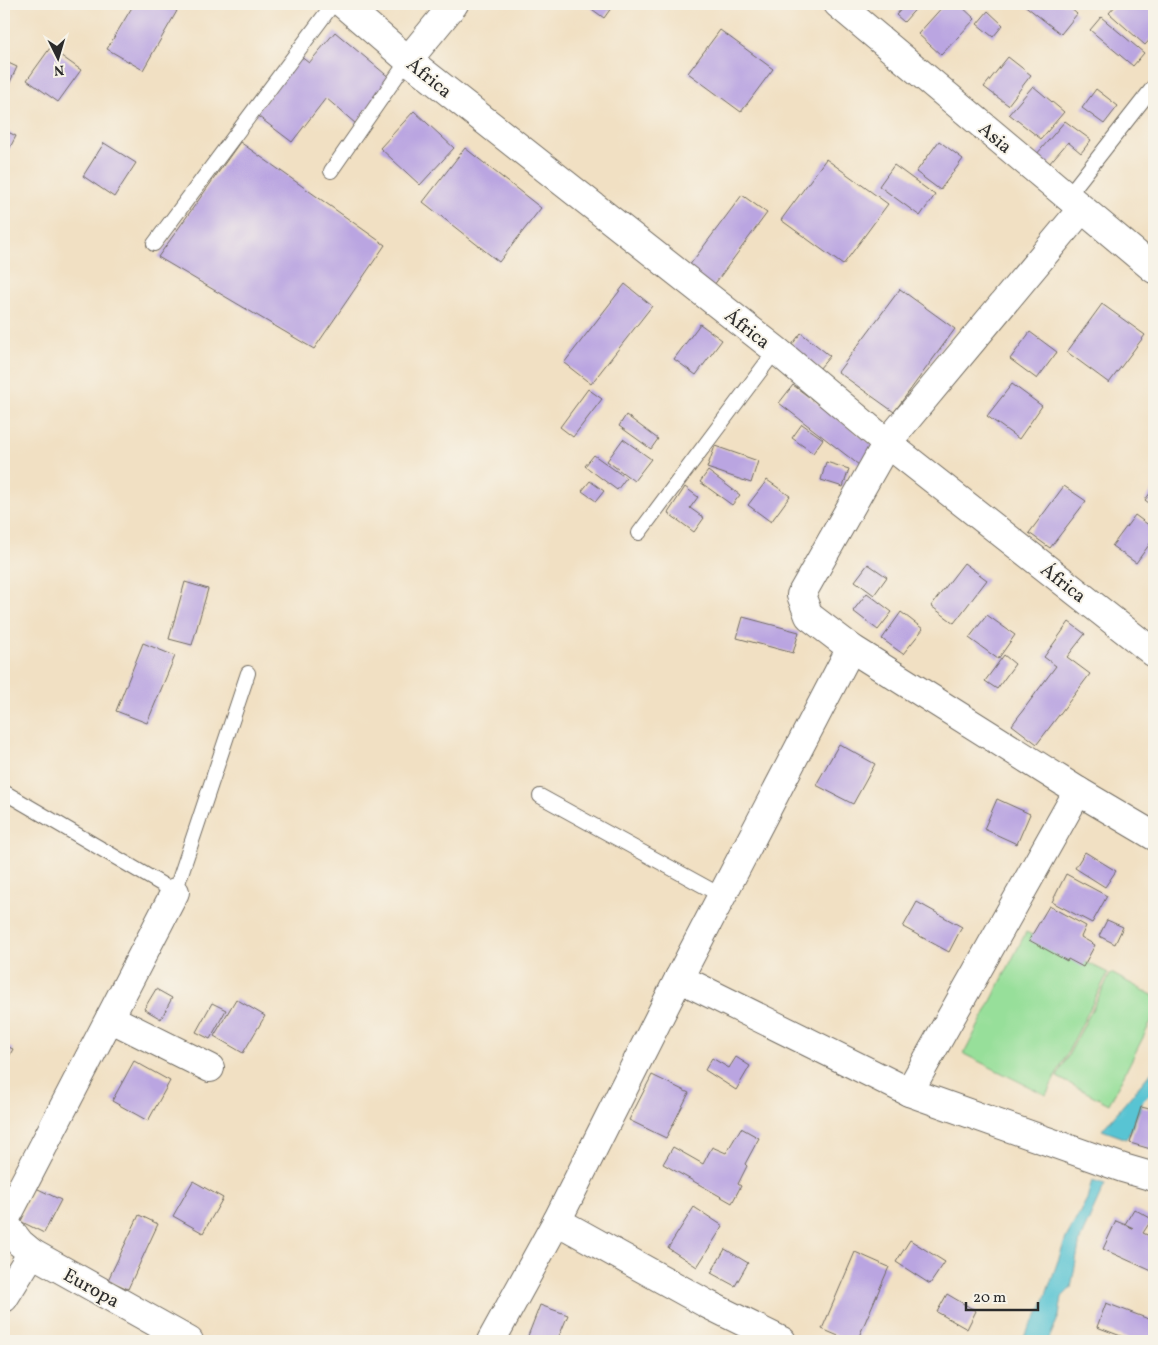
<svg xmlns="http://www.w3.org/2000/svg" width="1158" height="1345" font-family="Vollkorn,serif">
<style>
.green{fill:#97df9a;stroke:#618562}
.water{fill:#59c4d3;stroke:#42787f}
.building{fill:#baa5e1}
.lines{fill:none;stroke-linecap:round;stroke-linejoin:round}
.lane-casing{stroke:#706a60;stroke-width:16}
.street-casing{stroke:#706a60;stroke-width:30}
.lane{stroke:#fff;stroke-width:14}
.street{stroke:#fff;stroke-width:28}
.labels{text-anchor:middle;stroke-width:4;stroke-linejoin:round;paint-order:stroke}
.street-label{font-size:19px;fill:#2b2b2b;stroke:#f7f3e8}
</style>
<rect width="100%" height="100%" fill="#f7f3e8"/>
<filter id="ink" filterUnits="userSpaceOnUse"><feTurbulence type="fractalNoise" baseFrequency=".02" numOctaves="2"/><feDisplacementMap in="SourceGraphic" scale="10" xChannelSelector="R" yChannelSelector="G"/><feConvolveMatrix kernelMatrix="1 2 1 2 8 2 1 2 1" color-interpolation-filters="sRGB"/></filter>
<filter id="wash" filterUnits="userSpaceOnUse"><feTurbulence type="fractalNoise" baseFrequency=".0096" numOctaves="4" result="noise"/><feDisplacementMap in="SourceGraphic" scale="20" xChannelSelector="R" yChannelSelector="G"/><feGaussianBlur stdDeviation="1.12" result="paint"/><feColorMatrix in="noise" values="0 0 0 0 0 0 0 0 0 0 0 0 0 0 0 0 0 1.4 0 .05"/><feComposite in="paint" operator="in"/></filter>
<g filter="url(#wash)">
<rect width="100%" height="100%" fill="#f1e0c3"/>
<g class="green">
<polygon points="1026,932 1108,973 1046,1095 964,1054"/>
<polygon points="1111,973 1154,996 1154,1016 1109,1104 1057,1077"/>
</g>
<g class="water">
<polygon points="1154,1069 1154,1090 1143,1101 1127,1139 1102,1130"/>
<polygon points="1092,1180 1105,1184 1080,1240 1071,1288 1062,1297 1059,1316 1048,1341 1021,1341 1041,1309 1066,1238 1087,1199"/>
</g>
<g id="blocks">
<g class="building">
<polygon points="134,4 164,4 177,11 143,70 107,49"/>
<polygon points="585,4 614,4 604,18"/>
<polygon points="906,4 920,4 904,22 896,15"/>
<polygon points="945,4 959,4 975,19 941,55 918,34"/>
<polygon points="1023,4 1072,4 1069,7 1077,14 1061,34"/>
<polygon points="1117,4 1144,4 1154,13 1154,35 1145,45 1109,13"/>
<polygon points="988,11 1003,25 993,37 977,24"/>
<polygon points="1101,17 1144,53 1133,66 1090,30"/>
<polygon points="720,30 773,69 741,112 688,73"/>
<polygon points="335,32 391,79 356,124 326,98 292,142 255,114 300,56 309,63"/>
<polygon points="50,48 81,70 58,102 27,80"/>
<polygon points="1008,57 1031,75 1008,105 984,87"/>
<polygon points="4,61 17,67 4,95"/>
<polygon points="1033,86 1064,112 1041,139 1009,114"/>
<polygon points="1096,89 1118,106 1104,124 1082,108"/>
<polygon points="414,111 454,148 420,185 380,148"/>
<polygon points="1065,121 1091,140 1081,153 1068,142 1048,165 1036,155"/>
<polygon points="4,130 16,136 4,159"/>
<polygon points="939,141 963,159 940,190 916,172"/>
<polygon points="240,142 385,245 314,349 158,257"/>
<polygon points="104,143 136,163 114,197 83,176"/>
<polygon points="465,148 541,208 499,262 423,202"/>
<polygon points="826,159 888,204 843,265 781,220"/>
<polygon points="894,165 935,195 920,216 879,186"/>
<polygon points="742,195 767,213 711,289 686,270"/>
<polygon points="625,284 652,306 591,384 564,363"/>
<polygon points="900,289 955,329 894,412 838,372"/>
<polygon points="1102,304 1145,335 1109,383 1067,352"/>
<polygon points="700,324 722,340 696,375 674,359"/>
<polygon points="1030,332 1057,352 1037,379 1010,359"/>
<polygon points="801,333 830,356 819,369 791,346"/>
<polygon points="1012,384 1042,406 1019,439 987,416"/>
<polygon points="793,385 874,446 859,465 779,403"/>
<polygon points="588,389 602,399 573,437 560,427"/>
<polygon points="626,415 658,439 651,449 619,426"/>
<polygon points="802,424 823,439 813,453 792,438"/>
<polygon points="623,439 651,459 634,481 607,461"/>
<polygon points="715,446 758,461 751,483 707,468"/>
<polygon points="594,455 626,478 617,490 585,466"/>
<polygon points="826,462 849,469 843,487 821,480"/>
<polygon points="708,471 740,495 732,505 700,482"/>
<polygon points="767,480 790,496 771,522 748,505"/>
<polygon points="590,481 604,491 596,501 582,491"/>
<polygon points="1064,486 1086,501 1050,548 1029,533"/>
<polygon points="685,487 698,497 690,508 704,518 694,532 668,513"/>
<polygon points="1154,488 1154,507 1145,500"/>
<polygon points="1135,515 1154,529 1154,538 1136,563 1112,546"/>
<polygon points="964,563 987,580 954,623 931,606"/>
<polygon points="868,564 887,577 874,595 855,581"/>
<polygon points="185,582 208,589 192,645 169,639"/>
<polygon points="867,593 892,612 878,630 853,611"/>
<polygon points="901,612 923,629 903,654 882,639"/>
<polygon points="987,615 1015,635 998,659 969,638"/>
<polygon points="743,617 799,632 793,653 737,638"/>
<polygon points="1069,622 1085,634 1067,657 1090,674 1037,744 1012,725 1056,666 1044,657"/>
<polygon points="143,643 175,656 147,723 116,711"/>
<polygon points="1004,655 1015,664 997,689 985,681"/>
<polygon points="839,744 875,764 853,804 816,785"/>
<polygon points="997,799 1030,814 1017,844 984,829"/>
<polygon points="1085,852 1116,871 1105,887 1075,868"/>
<polygon points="1066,874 1107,896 1092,923 1052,902"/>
<polygon points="917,902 962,927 949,952 903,927"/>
<polygon points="1049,906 1086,926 1081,937 1095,945 1083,967 1068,959 1067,961 1029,940"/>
<polygon points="1107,920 1123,927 1115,944 1099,936"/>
<polygon points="156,989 172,998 161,1019 144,1009"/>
<polygon points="236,999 265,1016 243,1053 214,1036"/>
<polygon points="212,1003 226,1010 210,1039 196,1032"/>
<polygon points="4,1045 13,1049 4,1066"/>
<polygon points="736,1057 750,1066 736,1090 705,1070 712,1058 729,1068"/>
<polygon points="134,1061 170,1081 148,1121 112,1101"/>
<polygon points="652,1075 689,1093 666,1138 629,1120"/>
<polygon points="1141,1107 1154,1110 1154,1150 1130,1143"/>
<polygon points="741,1128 759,1138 745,1164 747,1166 738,1184 741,1186 732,1203 663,1164 673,1147 703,1164 712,1147 726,1153"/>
<polygon points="193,1181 223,1198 203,1233 173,1216"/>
<polygon points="36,1188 61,1200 44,1233 20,1221"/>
<polygon points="694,1207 723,1226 697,1267 668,1248"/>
<polygon points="1134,1209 1152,1219 1143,1233 1154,1238 1154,1272 1103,1249 1116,1221 1133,1228 1125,1224"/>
<polygon points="139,1215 158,1224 128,1289 108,1280"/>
<polygon points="910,1240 945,1262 930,1284 896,1262"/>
<polygon points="725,1249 748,1263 735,1286 711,1273"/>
<polygon points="855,1252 889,1267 857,1341 850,1341 822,1329"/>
<polygon points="947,1294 976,1311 967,1329 937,1312"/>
<polygon points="1106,1303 1154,1321 1154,1329 1150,1341 1134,1341 1097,1327"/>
<polygon points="540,1305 568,1315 557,1341 526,1341"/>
</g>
</g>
</g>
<g filter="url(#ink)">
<use href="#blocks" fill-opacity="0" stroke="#706a60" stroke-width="1"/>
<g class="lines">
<g class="lane-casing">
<g id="lane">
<polyline points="331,171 408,60"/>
<polyline points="1067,197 1154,86"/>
<polyline points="154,244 333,4"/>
<polyline points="639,533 776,350"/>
<polyline points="4,792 175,892 248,673"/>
<polyline points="540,796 722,896"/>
</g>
</g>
<g class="street-casing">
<g id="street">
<polyline points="343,4 408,60 776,350 887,443 1154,653"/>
<polyline points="838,4 1154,269"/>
<polyline points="408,60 454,4"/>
<polyline points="1081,210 887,443 801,595 809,616 851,648 1078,791 1154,836"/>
<polyline points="175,892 4,1222 20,1243 32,1253 189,1341"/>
<polyline points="679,978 909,1092 1123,1168 1154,1177"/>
<polyline points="110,1018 210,1068"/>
<polyline points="909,1092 1078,791"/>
<polyline points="557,1221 707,1304 782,1341"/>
<polyline points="4,1298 32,1253"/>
<polyline points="491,1341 557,1221 679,978 851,648"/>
</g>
</g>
<use href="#lane" class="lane"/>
<use href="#street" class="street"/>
</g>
</g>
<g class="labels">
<g class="street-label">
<text transform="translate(430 77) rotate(39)" y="7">África</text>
<text transform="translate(996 137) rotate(40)" y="7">Asia</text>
<text transform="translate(748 328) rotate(38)" y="7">África</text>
<text transform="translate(1064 582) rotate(38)" y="7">África</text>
<text transform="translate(92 1287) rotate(29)" y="7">Europa</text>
</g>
</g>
<rect width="1158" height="1345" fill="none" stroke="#f7f3e8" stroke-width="20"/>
<g transform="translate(58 58) rotate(175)" stroke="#f7f3e8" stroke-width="4" paint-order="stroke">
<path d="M0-4L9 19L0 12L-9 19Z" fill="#2b2b2b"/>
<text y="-8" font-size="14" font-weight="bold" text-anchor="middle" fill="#2b2b2b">N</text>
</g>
<path d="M966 1302v8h72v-8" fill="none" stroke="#2b2b2b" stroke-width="2.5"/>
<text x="973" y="1302" font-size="15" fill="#2b2b2b" stroke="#f7f3e8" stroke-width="4" paint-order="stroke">20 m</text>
</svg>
